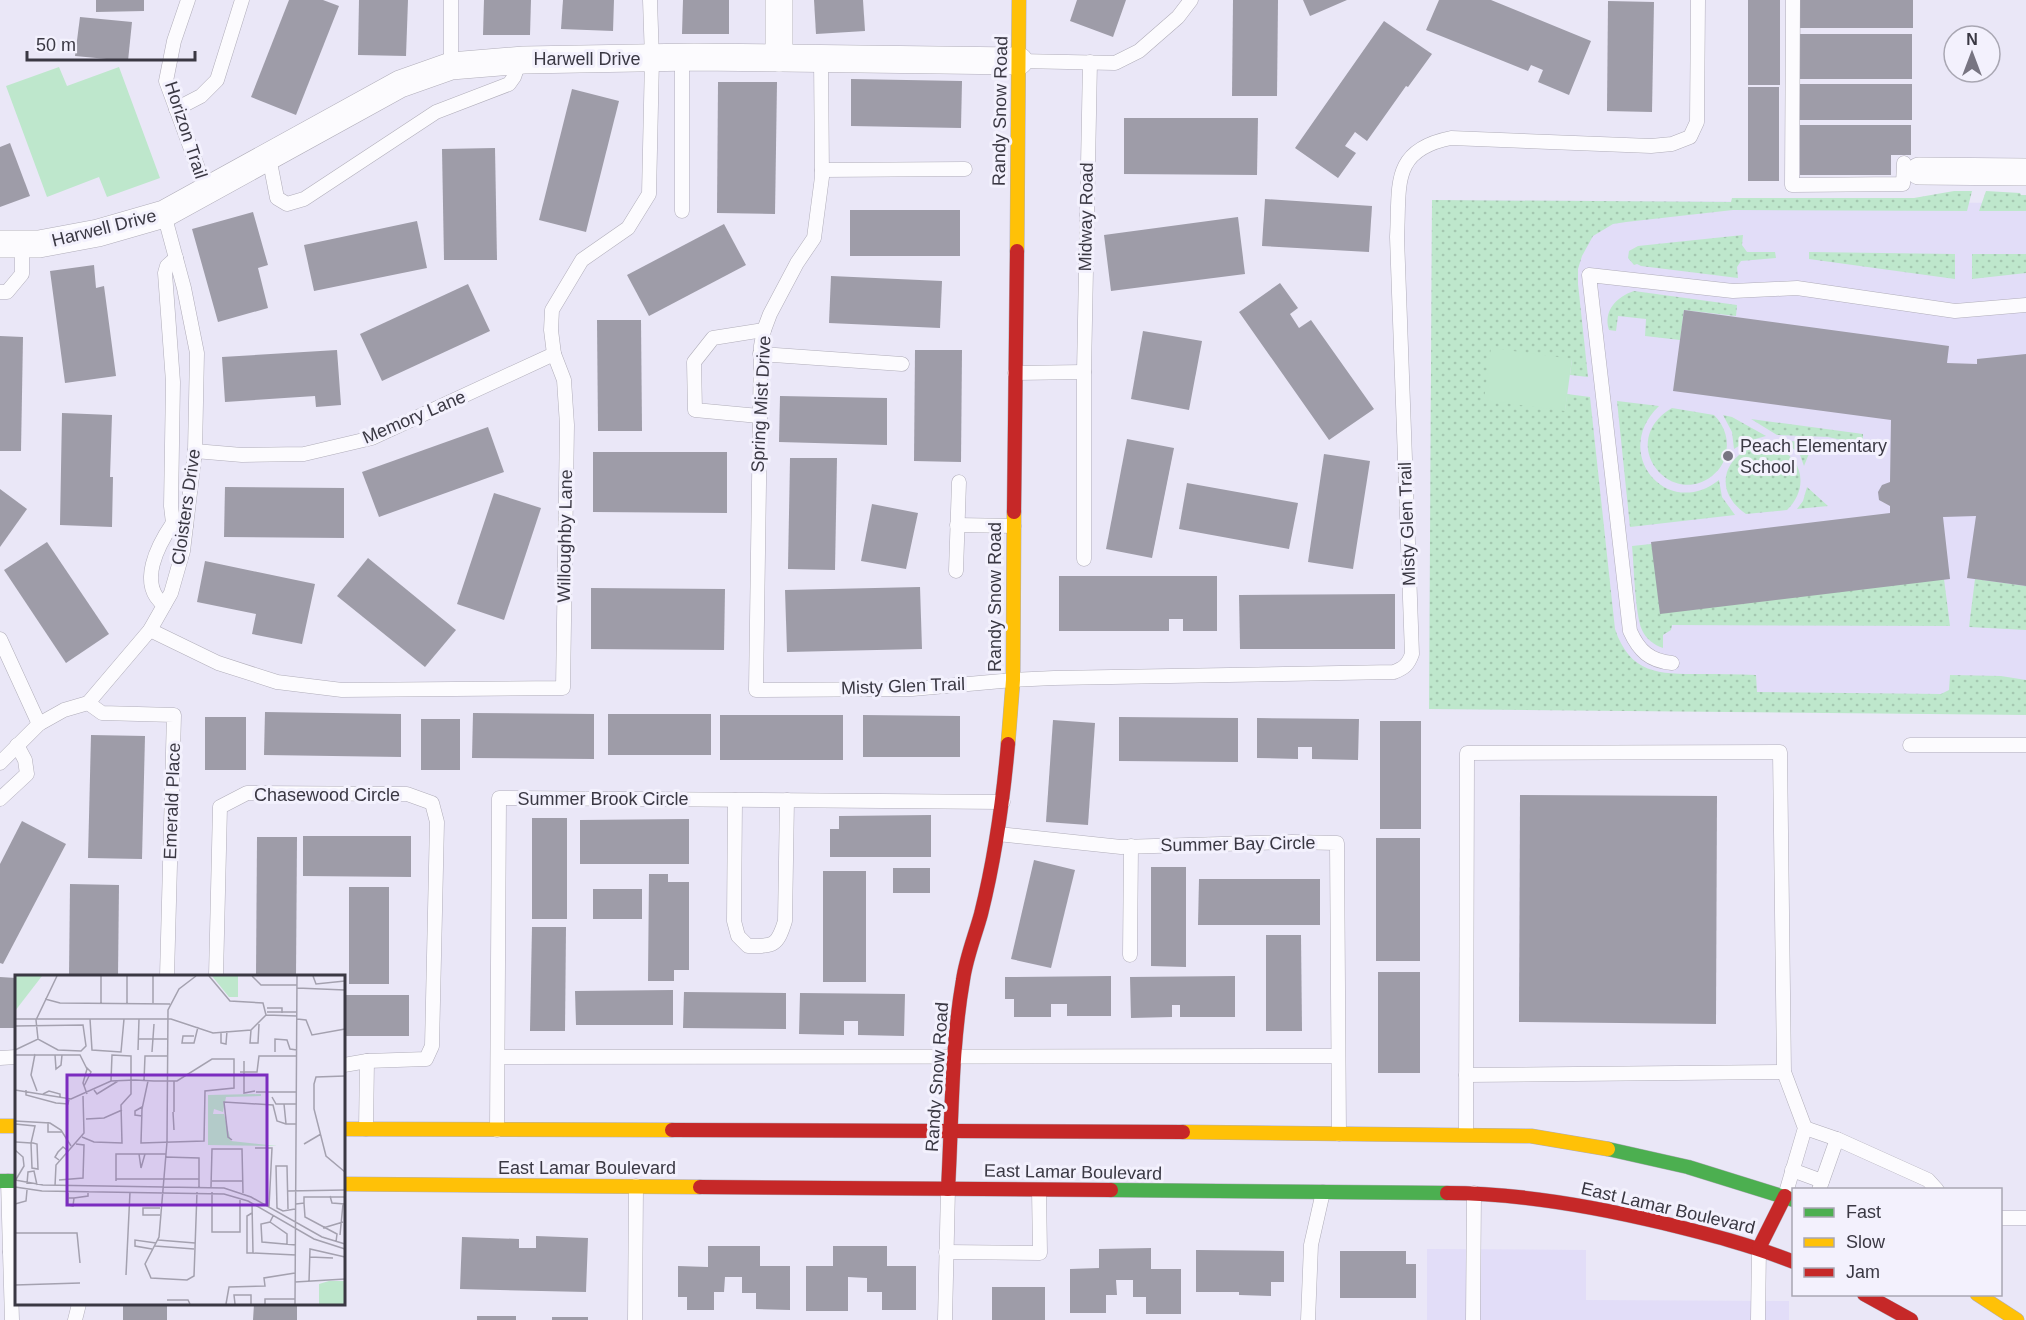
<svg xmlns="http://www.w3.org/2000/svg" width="2026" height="1320" font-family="Helvetica,sans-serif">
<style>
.built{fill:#e2ddf8}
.green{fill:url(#green-dots)}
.pitch{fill:#bee7cc}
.building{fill:#9e9ca8}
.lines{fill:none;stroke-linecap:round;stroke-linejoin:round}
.lane-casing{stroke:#b0adb9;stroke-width:15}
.street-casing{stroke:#b0adb9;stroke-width:28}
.fast-casing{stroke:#b0adb9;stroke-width:15}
.slow-casing{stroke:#b0adb9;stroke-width:15}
.jam-casing{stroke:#b0adb9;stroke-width:15}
.lane{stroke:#fcfbfe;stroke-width:14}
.street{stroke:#fcfbfe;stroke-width:27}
.fast{stroke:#4caf50;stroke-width:14}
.slow{stroke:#ffc107;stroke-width:14}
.jam{stroke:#c62828;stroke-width:14}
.poi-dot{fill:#787582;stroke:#f3f1fd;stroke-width:2}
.labels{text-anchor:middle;stroke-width:6;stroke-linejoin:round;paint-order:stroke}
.street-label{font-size:18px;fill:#3a3843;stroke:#f3f1fd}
.poi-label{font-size:18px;fill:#3a3843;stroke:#f3f1fd;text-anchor:start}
.inset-road{fill:none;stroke:#a4a1af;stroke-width:1.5}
.view{fill:#7b2cbf;fill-opacity:0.15;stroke:#7b2cbf;stroke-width:3}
.inset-edge{fill:none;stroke:#3a3843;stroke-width:3}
</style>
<defs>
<pattern id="green-dots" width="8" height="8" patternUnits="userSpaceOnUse" patternTransform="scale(1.5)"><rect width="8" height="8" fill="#bee7cc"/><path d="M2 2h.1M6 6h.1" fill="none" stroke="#a4c7b0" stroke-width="1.8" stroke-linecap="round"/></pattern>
</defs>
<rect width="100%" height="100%" fill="#eae7f7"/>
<g class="built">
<polygon points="1432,200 2026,203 2026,712 1429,709"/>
<polygon points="1427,1249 1586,1250 1586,1300 1789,1301 1789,1320 1427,1320"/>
</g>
<g class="green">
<path d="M1954 191H1972L1967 211 1733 210 1626 222 1613 224 1593 236 1582 256 1578 269V284L1588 377 1570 375 1572 359 1484 399 1565 410 1567 394 1590 397 1615 629C1630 674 1659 674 1700 674 1719 674 1738 674 1756 675L1757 692 1941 694 1949 690 1950 675 2001 676 2026 680V715L1429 709 1432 200 1731 202 1732 198H1914Z"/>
<polygon points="1986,191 2020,193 2021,195 2026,195 2026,211 1979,211"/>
<polygon points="1743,235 1742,245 1747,252 1775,252 1776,258 1741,261 1737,267 1738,278 1641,266 1637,264 1634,265 1628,258 1629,251 1638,246"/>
<polygon points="1809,252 1955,254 1955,279 1809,259"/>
<polygon points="1972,254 2026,254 2026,273 1972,279"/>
<path d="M1634 291 1737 305 1736 316 1684 310 1680 340 1645 336 1646 319 1618 316 1616 331 1609 330C1603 311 1616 297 1634 291Z"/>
<path d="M1617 401 1659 406C1610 453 1667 521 1719 480L1722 497 1735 515 1630 527Z"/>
<path d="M1672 408 1714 415C1725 426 1730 441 1725 457 1723 465 1718 471 1712 476 1669 509 1616 441 1672 408Z"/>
<polygon points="1723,415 1732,417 1766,436 1745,442 1734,449 1732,432"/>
<polygon points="1751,419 1863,434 1863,449 1850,442 1828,437 1777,435"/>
<polygon points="1785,441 1820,442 1810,451 1804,466 1800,455"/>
<path d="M1761 444C1798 447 1814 483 1787 510L1746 514C1712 491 1723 454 1761 444Z"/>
<polygon points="1807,487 1828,506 1797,509 1803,501"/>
<path d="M1651 544 1944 579 1950 626 1672 625 1671 630 1663 635V648C1654 645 1646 639 1642 630 1635 614 1634 566 1632 546Z"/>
<polygon points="1975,579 2026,586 2026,630 1969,627"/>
</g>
<g class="pitch">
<polygon points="59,67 67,86 119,67 160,178 107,197 99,177 47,197 6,86"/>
<polygon points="1491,348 1572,359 1565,411 1484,400"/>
</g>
<g class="building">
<polygon points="96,0 144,0 144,11 96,12"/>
<polygon points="289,0 323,0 339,6 296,115 251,97"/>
<polygon points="359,0 408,0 406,56 358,55"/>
<polygon points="484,0 531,0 530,35 483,35"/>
<polygon points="563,0 614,0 613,31 561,29"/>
<polygon points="683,0 729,0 729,34 682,34"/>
<polygon points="814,0 863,0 865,31 816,34"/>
<polygon points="1077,0 1126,0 1113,37 1070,21"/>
<polygon points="1233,0 1278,0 1277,96 1232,96"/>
<polygon points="1303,0 1347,0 1310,16"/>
<polygon points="1439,0 1491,0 1591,41 1569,95 1538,82 1543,70 1531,65 1528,71 1426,30"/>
<rect x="1748" y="0" width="32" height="85"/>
<rect x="1800" y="0" width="113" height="28"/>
<polygon points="1608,1 1654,2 1652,112 1607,111"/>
<polygon points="80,17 132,22 128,61 75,56"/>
<polygon points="1384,21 1432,54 1408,87 1406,86 1367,141 1355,132 1345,146 1356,153 1338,178 1295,148"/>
<rect x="1799" y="34" width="113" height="45"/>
<polygon points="851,79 962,81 961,128 851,126"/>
<polygon points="718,82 777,82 775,214 717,213"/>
<rect x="1799" y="84" width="113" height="36"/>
<rect x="1748" y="87" width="31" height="94"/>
<polygon points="572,89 619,101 586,232 539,220"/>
<polygon points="1124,118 1258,118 1257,175 1124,174"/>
<polygon points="1800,125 1911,125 1911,155 1891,155 1891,175 1800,175"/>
<polygon points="10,143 30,196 0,207 0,147"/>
<polygon points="495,148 497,260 444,260 442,149"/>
<polygon points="1265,199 1372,206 1369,252 1262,246"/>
<rect x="850" y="210" width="110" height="46"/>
<polygon points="253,212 268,265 258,268 268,308 218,322 192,229"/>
<polygon points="1238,217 1245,274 1111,291 1104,235"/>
<polygon points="417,221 427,268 314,291 304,245"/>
<polygon points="724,224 746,265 649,316 627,275"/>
<polygon points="94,265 96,288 104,286 116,376 65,383 50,271"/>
<polygon points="831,276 942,281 940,328 829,323"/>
<polygon points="1280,283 1298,308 1290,314 1299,328 1311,320 1374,409 1329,440 1239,312"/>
<polygon points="468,284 490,331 382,381 360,334"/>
<polygon points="1684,310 1949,346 1947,363 1977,364 1977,359 2026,354 2026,586 1967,578 1976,516 1943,517 1950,579 1660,614 1651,542 1890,513 1890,506 1879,500 1878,492 1882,485 1890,482 1891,420 1673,391"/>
<polygon points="597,320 641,320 642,431 598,431"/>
<polygon points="1143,331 1202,341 1189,410 1131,399"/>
<polygon points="0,336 23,337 21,451 0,451"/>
<polygon points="337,350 341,405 316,407 315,396 225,402 222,357"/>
<polygon points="915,350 962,350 961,462 914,461"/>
<polygon points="780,396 887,398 887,445 779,442"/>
<polygon points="62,413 112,415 110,477 113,477 112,527 60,525"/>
<polygon points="488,427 504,472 379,517 362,472"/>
<polygon points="1127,439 1174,448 1152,558 1106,549"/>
<polygon points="593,452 727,452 727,513 593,512"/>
<polygon points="1324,454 1370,461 1353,569 1308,562"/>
<polygon points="790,458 837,458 835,570 788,569"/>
<polygon points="1187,483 1298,503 1289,549 1179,529"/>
<polygon points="225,487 344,488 344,538 224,537"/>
<polygon points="0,489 27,509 0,547"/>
<polygon points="494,493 541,508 504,620 457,604"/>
<polygon points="872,504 918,513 906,569 861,561"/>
<polygon points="47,542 109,634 66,663 4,570"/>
<polygon points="368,558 456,630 425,667 337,596"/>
<polygon points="205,561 315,584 302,644 252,634 256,614 197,602"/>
<polygon points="1059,576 1217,576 1217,631 1183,631 1183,619 1169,619 1169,631 1059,631"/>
<polygon points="920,587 922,649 787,652 785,590"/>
<polygon points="591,588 725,589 724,650 591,649"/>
<polygon points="1395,594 1395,649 1240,649 1239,595"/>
<polygon points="265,712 401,714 401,757 264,755"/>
<polygon points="473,713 594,714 594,759 472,758"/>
<rect x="608" y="714" width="103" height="41"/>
<rect x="720" y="715" width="123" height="45"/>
<polygon points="863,715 960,716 960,757 863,757"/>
<rect x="205" y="717" width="41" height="53"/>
<polygon points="1119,717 1238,718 1238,762 1119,761"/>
<polygon points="1257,718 1359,719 1358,760 1312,759 1312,747 1298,747 1298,759 1257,758"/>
<rect x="421" y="719" width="39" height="51"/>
<polygon points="1053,720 1095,723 1088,825 1046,822"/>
<rect x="1380" y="721" width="41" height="108"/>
<polygon points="91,735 145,736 142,859 88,858"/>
<polygon points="1520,795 1717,796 1716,1024 1519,1022"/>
<polygon points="931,815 931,857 830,857 830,829 839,829 839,816"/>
<rect x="532" y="818" width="35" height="101"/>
<polygon points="689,819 689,864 580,864 580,820"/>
<polygon points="22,821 66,844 3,964 0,963 0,864"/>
<polygon points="303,836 411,836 411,877 303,876"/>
<polygon points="257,837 297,837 296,976 256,976"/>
<rect x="1376" y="838" width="44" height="123"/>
<polygon points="1034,860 1075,870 1051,968 1011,959"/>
<polygon points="1151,867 1186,867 1186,967 1151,966"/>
<rect x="893" y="868" width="37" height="25"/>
<rect x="823" y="871" width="43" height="111"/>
<polygon points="649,874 668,874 668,882 689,882 689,970 674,970 674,981 648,981"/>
<polygon points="1199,879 1320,879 1320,925 1198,925"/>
<polygon points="70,884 119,885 118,976 69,976"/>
<rect x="349" y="887" width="40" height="97"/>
<rect x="593" y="889" width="49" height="30"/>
<polygon points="532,927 566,927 565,1031 530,1031"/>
<polygon points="1266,935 1301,935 1302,1031 1266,1031"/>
<rect x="1378" y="972" width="42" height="101"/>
<polygon points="1111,976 1111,1016 1067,1016 1067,1004 1051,1004 1051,1017 1014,1017 1014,999 1005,999 1005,977"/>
<polygon points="1235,976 1235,1017 1180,1017 1180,1005 1172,1005 1172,1017 1131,1018 1130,977"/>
<polygon points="0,977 16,978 16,1028 0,1028"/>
<polygon points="673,990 673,1025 576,1025 575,991"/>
<polygon points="684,992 786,993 786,1029 683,1028"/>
<polygon points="800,993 905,994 904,1036 858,1035 858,1021 844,1021 844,1035 799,1034"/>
<rect x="344" y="995" width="65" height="41"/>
<polygon points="536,1236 588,1238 586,1292 460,1289 462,1237 519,1239 519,1248 536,1248"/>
<polygon points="708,1246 760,1246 760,1266 790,1266 790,1310 756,1309 756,1293 742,1293 742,1277 725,1277 724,1292 714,1292 714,1310 687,1310 687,1297 678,1297 678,1266 708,1267"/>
<polygon points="833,1246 887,1246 887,1266 916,1266 916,1310 882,1310 882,1292 867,1292 867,1278 848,1277 848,1311 806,1311 806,1266 833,1266"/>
<polygon points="1151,1248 1151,1269 1181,1269 1181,1314 1146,1314 1146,1297 1133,1297 1133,1280 1116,1280 1117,1295 1106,1295 1106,1313 1070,1313 1070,1269 1099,1268 1099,1249"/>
<polygon points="1196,1250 1284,1251 1284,1282 1271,1282 1271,1296 1239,1295 1239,1292 1196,1292"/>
<polygon points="1340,1251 1406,1251 1406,1264 1416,1264 1416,1298 1340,1298"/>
<rect x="992" y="1287" width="53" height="33"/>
<rect x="123" y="1304" width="44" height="16"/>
<polygon points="254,1304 297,1304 297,1320 253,1320"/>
<rect x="477" y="1316" width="39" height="4"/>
<rect x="552" y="1317" width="36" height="3"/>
</g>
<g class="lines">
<g class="lane-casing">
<g id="lane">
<polyline points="188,0 174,41 166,81 206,190"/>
<polyline points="451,0 451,66"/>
<polyline points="1793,0 1792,185 1903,184 1904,163"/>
<polyline points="682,58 682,211"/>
<path d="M821 59 822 177 814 238 797 263 770 314 764 330 761 346 756 690 912 689 1013 680 1054 678 1394 672C1404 668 1408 665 1412 654L1397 237C1400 186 1390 150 1451 138L1651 146 1672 144 1690 137 1697 122 1698 0"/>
<polyline points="1019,61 1115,63 1139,51 1178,17 1191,0"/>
<polyline points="176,109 201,96 217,80 242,0"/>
<polyline points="269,157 277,198 287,204 304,199 436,112 509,84 514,77 520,60"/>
<polyline points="822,170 965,169"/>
<polyline points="176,258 167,266 165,273 173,382 171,506 173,523 186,526"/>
<polyline points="0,292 7,292 22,274 22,244"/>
<polyline points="760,354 902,364"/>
<polyline points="1084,372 1090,62"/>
<polyline points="1015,373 1084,372 1084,559"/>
<polyline points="759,416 695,410 694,362 713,338 764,330"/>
<polyline points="195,451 242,455 304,454 372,438 554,354"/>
<polyline points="957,525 1014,526"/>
<polyline points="956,571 959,482"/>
<path d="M164 605C137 584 158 545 173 523"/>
<polyline points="150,630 218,663 277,682 342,690 563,688 567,425 564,380 554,354 551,330 552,310 582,260 628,228 649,194 652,59 650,0"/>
<polyline points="0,639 39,724"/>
<path d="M1672 663C1650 661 1639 651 1630 631L1589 275 1733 291 1797 288 1955 311 2026 305"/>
<polyline points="88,703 102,713 174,715 167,976"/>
<polyline points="1910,745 2026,745"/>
<polyline points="0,763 39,724 64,710 88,703 150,630 171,593 183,551 195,451 197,353 184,288 164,214"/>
<polyline points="0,799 27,774 25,760 17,745"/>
<path d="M735 800 734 921 738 936 748 946C773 946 777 947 785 921L787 800"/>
<polyline points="998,834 1121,847 1292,842 1337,843 1339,1134"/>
<polyline points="1130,955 1131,846"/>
<polyline points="216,976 220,807 247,793 407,794 432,803 437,822 432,1046 426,1059 367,1061 344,1065"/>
<polyline points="498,1057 1338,1056"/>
<polyline points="0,1058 16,1057"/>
<polyline points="1466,1075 1784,1072"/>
<polyline points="1805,1128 1837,1139 1928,1180 1937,1190"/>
<polyline points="366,1129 367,1061"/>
<polyline points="497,1130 499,798 1003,802"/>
<polyline points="1466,1134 1467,753 1780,752 1784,1072 1805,1128 1785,1196"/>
<polyline points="1792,1170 1822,1181"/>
<polyline points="8,1181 10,1252 16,1253"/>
<polyline points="1819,1190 1837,1139"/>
<polyline points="2000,1218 2026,1218"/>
<polyline points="10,1252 12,1320"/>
<polyline points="946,1252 1040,1253 1039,1190"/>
<polyline points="75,1320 79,1304"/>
<polyline points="635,1320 636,1186"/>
<polyline points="945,1320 948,1189"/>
<polyline points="1308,1320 1311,1245 1323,1192"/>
<polyline points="1473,1320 1474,1193"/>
<polyline points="1758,1320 1759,1248"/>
</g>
</g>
<g class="street-casing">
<g id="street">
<polyline points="779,58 779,0"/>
<polyline points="1919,171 2026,172"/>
<polyline points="0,244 39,244 98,233 164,214 400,84 451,66 524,60 694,57 1019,61"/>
</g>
</g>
<g class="fast-casing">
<g id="fast">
<polyline points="1608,1149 1688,1167 1794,1200"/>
<polyline points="0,1181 16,1181"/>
<polyline points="1111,1190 1447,1193"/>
</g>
</g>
<g class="slow-casing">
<g id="slow">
<polyline points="1017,251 1019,0"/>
<polyline points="1008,744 1013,680 1014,512"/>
<polyline points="0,1126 16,1126"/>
<polyline points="344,1129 672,1130"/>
<polyline points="1183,1132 1531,1136 1608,1149"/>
<polyline points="344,1184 700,1187"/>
<polyline points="1977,1294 2017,1320"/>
</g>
</g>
<g class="jam-casing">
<g id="jam">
<polyline points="1014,512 1017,251"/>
<polyline points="672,1130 1183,1132"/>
<polyline points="700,1187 1111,1190"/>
<path d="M948 1189C952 1120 951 1049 963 980 966 958 975 936 981 914 995 858 1003 801 1008 744"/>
<path d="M1447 1193C1520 1193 1592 1206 1663 1223 1708 1234 1751 1245 1794 1262"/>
<polyline points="1759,1248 1785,1196"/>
<polyline points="1864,1294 1911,1320"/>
</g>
</g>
<use href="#lane" class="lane"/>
<use href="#street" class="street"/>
<use href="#fast" class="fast"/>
<use href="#slow" class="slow"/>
<use href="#jam" class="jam"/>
</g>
<circle class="poi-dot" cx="1728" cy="456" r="6"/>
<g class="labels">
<g class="street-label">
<text x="587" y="65">Harwell Drive</text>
<text transform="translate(1000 111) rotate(-89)" y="6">Randy Snow Road</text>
<text transform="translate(186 130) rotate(72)" y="6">Horizon Trail</text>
<text transform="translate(1086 217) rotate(-89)" y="6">Midway Road</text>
<text transform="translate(104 228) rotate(-14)" y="6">Harwell Drive</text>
<text transform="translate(761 404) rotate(-87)" y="6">Spring Mist Drive</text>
<text transform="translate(414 417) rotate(-23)" y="6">Memory Lane</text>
<text transform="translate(186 507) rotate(-82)" y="6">Cloisters Drive</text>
<text transform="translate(1407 524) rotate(-92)" y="6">Misty Glen Trail</text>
<text transform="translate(565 536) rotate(-89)" y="6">Willoughby Lane</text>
<text transform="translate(995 597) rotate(-90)" y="6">Randy Snow Road</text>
<text transform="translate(903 686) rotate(-2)" y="6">Misty Glen Trail</text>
<text x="327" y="801">Chasewood Circle</text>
<text x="603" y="805">Summer Brook Circle</text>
<text transform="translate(172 801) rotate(-88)" y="6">Emerald Place</text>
<text transform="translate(1238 844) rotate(-1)" y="6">Summer Bay Circle</text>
<text transform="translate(937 1077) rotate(-86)" y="6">Randy Snow Road</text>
<text x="587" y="1174">East Lamar Boulevard</text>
<text transform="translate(1073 1172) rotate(1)" y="6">East Lamar Boulevard</text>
<text transform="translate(1668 1208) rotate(13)" y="6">East Lamar Boulevard</text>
</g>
<g class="poi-label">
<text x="1740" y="452">Peach Elementary<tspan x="1740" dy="21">School</tspan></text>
</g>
</g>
<g transform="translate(15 975)">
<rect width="330" height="330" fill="#eae7f7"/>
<path d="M197 1H223V22H214ZM246 119V121L211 122 208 137 199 134 198 139H209L216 166 263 171 193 170V120ZM314 306H330V329H304V309Z" fill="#bee7cc"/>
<path d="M0 1H27L0 36Z" fill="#bee7cc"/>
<path class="inset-road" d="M112 1V28M138 1V28M181 1 164 14 153 35 152 167 144 262 130 289 136 303 172 305 179 301 182 217M194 1 215 26 248 28 251 40M237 1 246 10H282M298 1 301 9 330 6M282 13 330 15M30 24 45 28 155 29M86 28V1M252 33H267V38M252 37H282M251 40 282 41M0 44H156L198 58 236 55 251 40M75 44 77 75 106 77 109 44M282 44 291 45 297 60 330 54M0 51 68 50 71 71 66 76 43 75 23 64 0 75M236 55 235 68H243L244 49M206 57V68L211 69 212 56M179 61H168L167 68H179L183 52M23 64 21 45 42 1M123 64H152M123 75 124 44M137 77 139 49M260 77V64L272 65 275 74 282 75M20 79 16 100 22 116M0 80H65L72 94 68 108 72 119M40 80 41 94 46 90 47 80M229 86V118L240 116M225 97H242L244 81H282M330 101 301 102 299 109V134L311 181 330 197M129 106 130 81H153M69 111 76 97 71 92M0 115 56 124 96 106 120 105 139 106H162L197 84H219V113L190 116 189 166 126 168 127 134 133 106M11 115V120L41 128 53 129 54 124M79 115 82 119 103 106M241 117H281M28 119 34 116 45 119V123M257 122 261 129H281M269 129 271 149H281M158 137 159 155M159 137V106M127 141 120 140V136L127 132M71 144 89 143 107 135M0 146 35 148 46 155 56 171M33 147V157H47M0 149 20 151 16 168 17 193 23 194 22 169 18 168H16L1 167H0M67 162 79 167 107 168 106 130 116 119V81L97 80 96 106M217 165 213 162 209 127 258 130 262 146 271 149M289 169 306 159M240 173H257L254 232M0 175 8 182 9 191 0 206M124 179 126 193 130 179M150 182 184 183V212M44 185 40 182 43 177 48 172 52 175M101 204H184M0 205 28 210 209 213 236 222 307 262 330 269M44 205 68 203 69 170 61 169M101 206V179H151M197 206H228M12 209 13 197 19 196 22 210M40 211 41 190 69 158 68 121M0 212 27 216 209 219 233 226 299 264 330 274M196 212 197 174H227L228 218M53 216V223H59L73 221V216M273 216 330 215M197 217V257H225V223M315 221 317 228 330 229M53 223V230L58 231 59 223M237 228 238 278 281 280M289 228V222H330M0 229 11 226 12 215M281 229 289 228 290 242 322 259 321 267M273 234 272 191H261L262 233 268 236 280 234M237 238 232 241V278H238M145 240H128V233H145M258 241 255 247 246 249 247 267 281 270M255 247 272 259V270M308 253 328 247M0 258H62L65 288M325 260 328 229M143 265 180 268M140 271 179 274M0 273V310M137 274 120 271V265L141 268M295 282 318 283M111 300 115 217M280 307 330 304M294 307 295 274 330 282M0 310 65 308M152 325H173L175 329M211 329 214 312 250 311 249 303 280 298M220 329 219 320H236V329M250 329V324H280M280 329 282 1"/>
<path class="view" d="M52 100H252V230H52Z"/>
<rect width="330" height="330" class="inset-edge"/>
</g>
<rect x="1792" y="1188" width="210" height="108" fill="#f3f1fd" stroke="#a9a7b3" stroke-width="1.5"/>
<rect x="1804" y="1208" width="30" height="9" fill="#4caf50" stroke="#a9a7b3" stroke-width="1.5"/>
<text x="1846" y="1218" font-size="18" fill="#3a3843">Fast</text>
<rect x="1804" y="1238" width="30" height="9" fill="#ffc107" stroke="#a9a7b3" stroke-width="1.5"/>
<text x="1846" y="1248" font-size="18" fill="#3a3843">Slow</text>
<rect x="1804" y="1268" width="30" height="9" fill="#c62828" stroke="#a9a7b3" stroke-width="1.5"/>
<text x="1846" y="1278" font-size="18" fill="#3a3843">Jam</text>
<g transform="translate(1972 54)"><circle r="28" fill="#f3f1fd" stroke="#a9a7b3" stroke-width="1.5"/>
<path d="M0-4.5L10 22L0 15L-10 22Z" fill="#787582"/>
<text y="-9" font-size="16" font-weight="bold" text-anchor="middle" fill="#3a3843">N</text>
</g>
<path d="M27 51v9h168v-9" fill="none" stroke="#3a3843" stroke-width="3"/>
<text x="36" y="51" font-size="18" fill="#3a3843" stroke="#f3f1fd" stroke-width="4.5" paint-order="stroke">50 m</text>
</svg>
